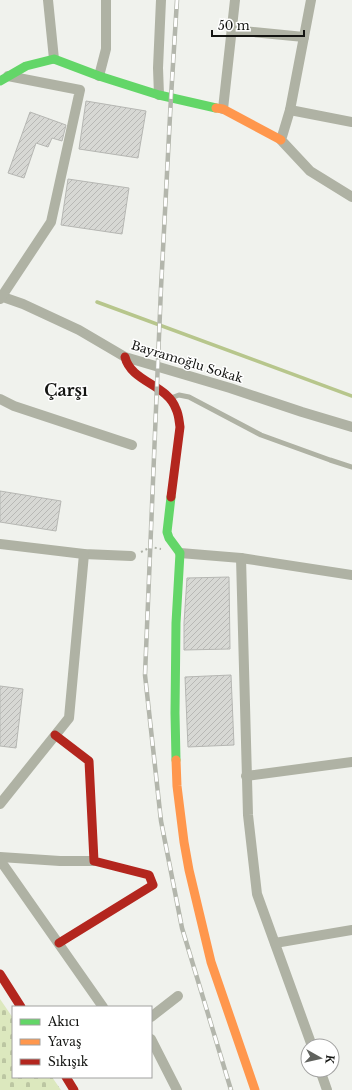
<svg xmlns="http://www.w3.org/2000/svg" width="352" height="1090" font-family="'Libre Baskerville',serif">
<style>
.cemetery{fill:url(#cemetery-stones)}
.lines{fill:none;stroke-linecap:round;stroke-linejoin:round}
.stream{stroke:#b7c68c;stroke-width:3.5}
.building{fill:url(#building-hatch);stroke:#b6b7b3}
.path{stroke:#adb1a6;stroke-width:2;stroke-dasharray:2 3;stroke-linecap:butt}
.lane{stroke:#afb2a4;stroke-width:5}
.street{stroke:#afb2a4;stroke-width:10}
.fast{stroke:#63d668;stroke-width:9}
.slow{stroke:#ff974d;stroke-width:9}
.jam{stroke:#b3261e;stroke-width:9}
.rail-casing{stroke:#b3b6ac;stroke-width:4.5}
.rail{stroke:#fff;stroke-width:3;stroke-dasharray:9;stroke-linecap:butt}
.labels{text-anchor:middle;stroke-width:3;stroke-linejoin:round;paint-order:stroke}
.street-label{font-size:12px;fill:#131411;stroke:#fff}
.district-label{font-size:16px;font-weight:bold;fill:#131411;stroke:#fff}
</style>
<defs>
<pattern id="cemetery-stones" width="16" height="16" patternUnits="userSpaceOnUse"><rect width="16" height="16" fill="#dce8be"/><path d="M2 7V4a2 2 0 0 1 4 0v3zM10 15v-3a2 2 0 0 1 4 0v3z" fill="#bcc6a2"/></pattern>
<pattern id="building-hatch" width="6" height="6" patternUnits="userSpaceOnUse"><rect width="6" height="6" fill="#d7d8d4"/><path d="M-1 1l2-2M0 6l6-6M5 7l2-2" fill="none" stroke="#b8b8b5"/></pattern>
</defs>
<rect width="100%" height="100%" fill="#f0f2ed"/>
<polygon class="cemetery" points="0,999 13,1018 13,1077 52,1077 61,1090 0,1090"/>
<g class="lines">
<polyline class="stream" points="97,302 352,396"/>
</g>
<g class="building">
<polygon points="86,101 146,111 138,158 79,149"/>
<polygon points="30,112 66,125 62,141 52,138 48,147 36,143 24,178 8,173"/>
<polygon points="68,179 129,188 122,234 61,225"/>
<polygon points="0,491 61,501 56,531 0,522"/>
<polygon points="229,577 230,649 184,650 184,623 187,578"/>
<polygon points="231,675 234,745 188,747 185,677"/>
<polygon points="0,686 23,689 16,748 0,746"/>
</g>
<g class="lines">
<polyline class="path" points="141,552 151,547 161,549"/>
<polyline class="lane" points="171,398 179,395 189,397 261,435 330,460 352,467"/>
<g class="street">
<polyline points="48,0 54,59"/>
<polyline points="311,0 290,110 352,122"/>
<polyline points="232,30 304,37"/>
<polyline points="99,76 106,49 106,0"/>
<polyline points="159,95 158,68 161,0"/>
<polyline points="223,109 235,0"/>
<polyline points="290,110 281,140 310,171 352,197"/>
<polyline points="0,296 23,304 79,330 125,357 230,388 302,412 352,427"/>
<polyline points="0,299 51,222 80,90 8,76"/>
<polyline points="0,399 14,406 132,445"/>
<polyline points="0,544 84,554 131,556"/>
<polyline points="180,553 241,558 352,575"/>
<polyline points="241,558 248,815 257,894 312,1046"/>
<polyline points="246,776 352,762"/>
<polyline points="0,804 69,718 84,554"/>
<polyline points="0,857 60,861 94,861"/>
<polyline points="0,860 103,1007"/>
<polyline points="275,943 352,930"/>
<polyline points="151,1017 178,996"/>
<polyline points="151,1039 177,1090"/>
<polyline points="320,1070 327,1090"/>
</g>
<g class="fast">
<polyline points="0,81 26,66 54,59 99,76 159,95 216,108"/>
<polyline points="171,497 167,532 169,538 180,553 176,623 175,713 176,760"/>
</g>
<g class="slow">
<polyline points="216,108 223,109 281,140"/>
<polyline points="176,760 177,786 184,842 189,870 211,962 255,1090"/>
</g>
<g class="jam">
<path d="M125 357C131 382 167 384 176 409 179 415 179 421 180 427L171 497"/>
<polyline points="55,735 89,761 94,861 149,875 153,885 59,943"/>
<polyline points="0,974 21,1007"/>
<polyline points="66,1077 74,1090"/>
</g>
<g class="rail-casing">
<polyline id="rail" points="177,0 171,97 161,288 145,675 161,821 182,928 231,1090"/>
</g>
<use href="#rail" class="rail"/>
</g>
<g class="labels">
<g class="street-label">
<text transform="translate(187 362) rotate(17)" y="4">Bayramoğlu Sokak</text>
</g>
<g class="district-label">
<text x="66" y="396">Çarşı</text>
</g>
</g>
<rect x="12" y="1006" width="140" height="72" fill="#ffffff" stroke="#a1a1a0"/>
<rect x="20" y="1019" width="20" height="6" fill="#63d668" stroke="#a1a1a0"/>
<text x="48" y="1026" font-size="12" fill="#131411">Akıcı</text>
<rect x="20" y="1039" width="20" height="6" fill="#ff974d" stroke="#a1a1a0"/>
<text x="48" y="1046" font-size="12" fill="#131411">Yavaş</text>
<rect x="20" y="1059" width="20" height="6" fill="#b3261e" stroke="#a1a1a0"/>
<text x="48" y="1066" font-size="12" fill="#131411">Sıkışık</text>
<g transform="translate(320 1058) rotate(98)"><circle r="19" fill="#ffffff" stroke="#a1a1a0"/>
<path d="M0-3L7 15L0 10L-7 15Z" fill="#60625e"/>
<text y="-6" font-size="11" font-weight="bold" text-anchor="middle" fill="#131411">K</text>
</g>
<path d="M212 30v6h92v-6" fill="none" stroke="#131411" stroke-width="2"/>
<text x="218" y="30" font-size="12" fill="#131411" stroke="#ffffff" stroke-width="3" paint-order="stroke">50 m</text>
</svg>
